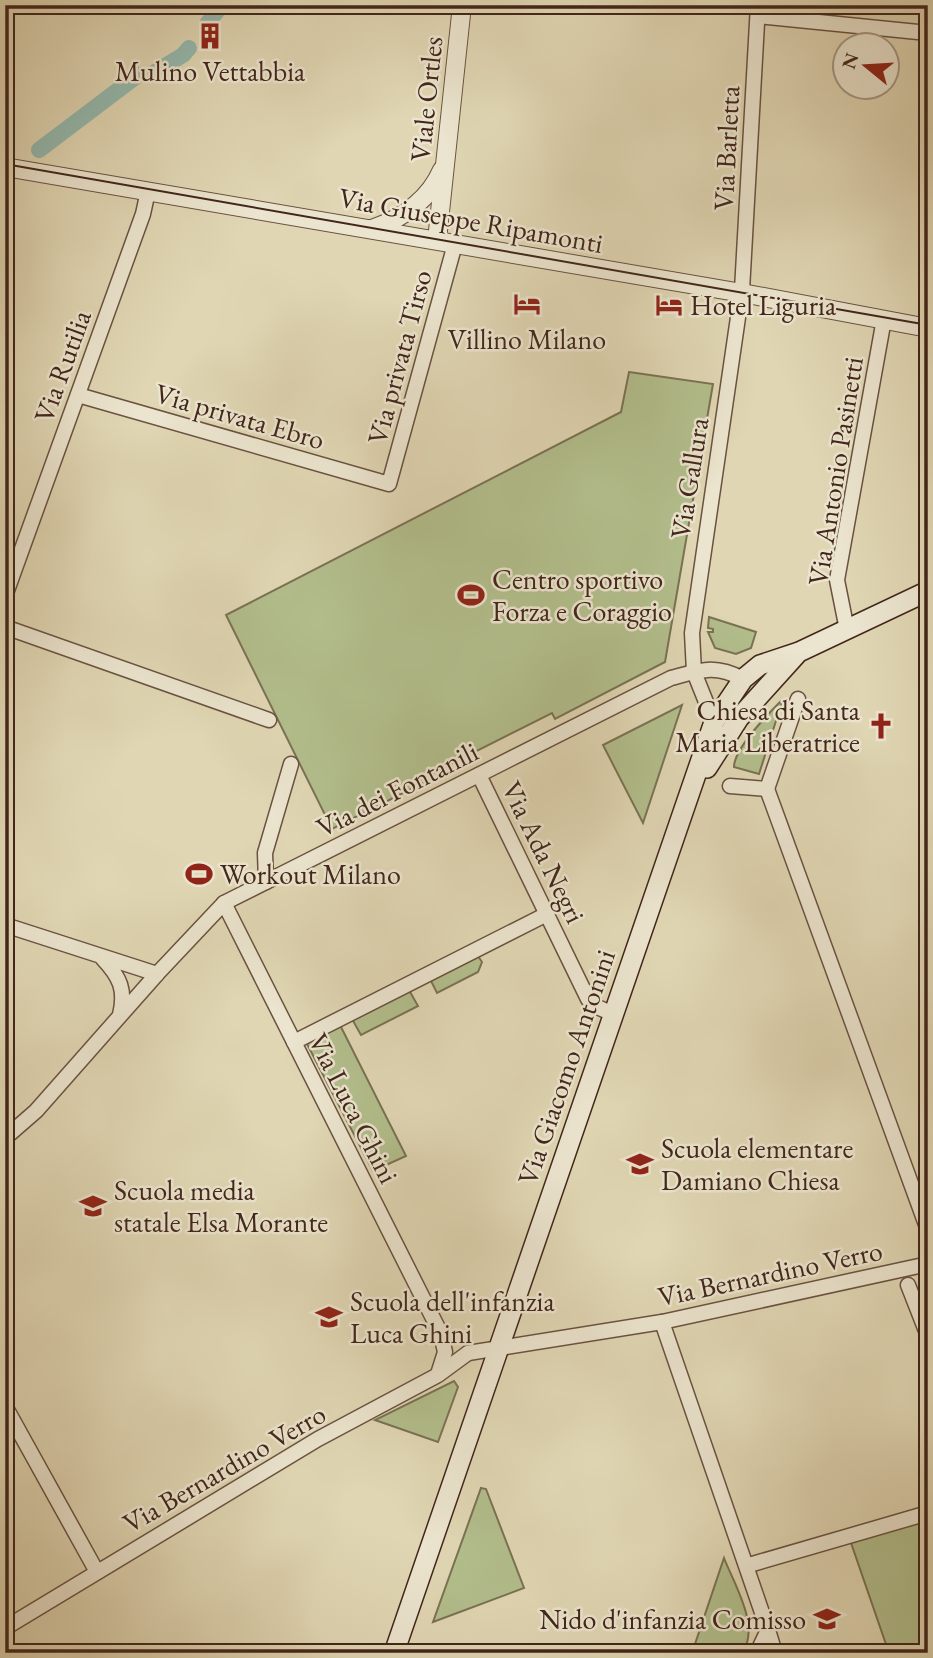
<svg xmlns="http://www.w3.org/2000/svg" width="933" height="1658" font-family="'EB Garamond',serif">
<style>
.green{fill:#b2be8c;stroke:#7a7254;stroke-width:2}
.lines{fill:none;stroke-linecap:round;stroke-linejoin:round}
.canal{stroke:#94b9ae;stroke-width:16}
.minor-casing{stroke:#6a5241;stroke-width:17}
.tertiary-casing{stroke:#6a5241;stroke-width:20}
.secondary-casing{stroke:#42261b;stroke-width:22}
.minor{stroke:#ebe4ce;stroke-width:14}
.tertiary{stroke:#ebe4ce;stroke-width:18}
.secondary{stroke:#ebe4ce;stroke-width:19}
.tram{stroke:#42261b;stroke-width:2}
.labels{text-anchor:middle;stroke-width:5;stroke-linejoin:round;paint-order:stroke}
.poi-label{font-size:28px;fill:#42261b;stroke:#ebe4ce;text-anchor:start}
.street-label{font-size:28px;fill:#42261b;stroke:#ebe4ce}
</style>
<rect width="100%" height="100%" fill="#e0d6b3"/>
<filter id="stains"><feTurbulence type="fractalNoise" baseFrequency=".00286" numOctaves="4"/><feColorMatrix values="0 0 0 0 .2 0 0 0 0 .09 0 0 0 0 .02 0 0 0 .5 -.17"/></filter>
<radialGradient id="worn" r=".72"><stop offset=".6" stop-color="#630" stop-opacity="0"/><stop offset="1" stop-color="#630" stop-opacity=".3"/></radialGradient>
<g class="green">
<polygon points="629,372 713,384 665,662 555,719 552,713 427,776 429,780 332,829 226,615 621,412"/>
<polygon points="709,617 756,632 751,648 736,654 715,648 708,632 713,632 713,629 708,628"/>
<path d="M783 699 759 774 734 767C734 748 769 713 783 699Z"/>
<polygon points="682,705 643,823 603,745"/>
<polygon points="478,956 482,962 478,972 437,993 430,979"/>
<polygon points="409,990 418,1006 361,1035 352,1019"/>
<polygon points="340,1025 406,1156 373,1171 306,1042"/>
<polygon points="454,1381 458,1387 438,1442 375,1420"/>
<polygon points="481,1488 486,1489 524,1588 433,1622"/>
<polygon points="928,1518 928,1653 889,1653 850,1540"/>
<path d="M724 1558C734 1584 761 1627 742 1653H692Z"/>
</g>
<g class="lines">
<g class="canal">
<polyline points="207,24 222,5"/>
<polyline points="155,72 183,55 189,48"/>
<polyline points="39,150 138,75"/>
</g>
<g class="minor-casing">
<g id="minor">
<polyline points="758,16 928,33"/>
<polyline points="78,395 389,484 455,244"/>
<polyline points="5,596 143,214 148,191"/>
<polyline points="5,627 269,720"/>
<polyline points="847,630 837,580 884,319"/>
<polyline points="714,722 694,672 692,633 742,290 758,5"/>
<polyline points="479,775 588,999 595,1006 613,1014"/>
<polyline points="730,786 767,789"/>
<polyline points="767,789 928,1230"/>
<polyline points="767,789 798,699"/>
<polyline points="266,882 265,853 291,764"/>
<polyline points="224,903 441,1334 445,1352 438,1374"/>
<polyline points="5,925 157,974"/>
<path d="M103 959C120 977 126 990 120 1015"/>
<polyline points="294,1042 547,914"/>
<path d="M5 1138 36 1111 157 974 224 903 671 678C701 670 715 664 743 679"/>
<polyline points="908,1285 928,1336"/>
<polyline points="662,1322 768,1630"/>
<polyline points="468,1353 662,1322 928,1264"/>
<polyline points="5,1406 97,1572"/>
<polyline points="749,1565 928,1513"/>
<polyline points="5,1628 318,1439 438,1375 468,1353"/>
<polyline points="757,1653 768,1630 775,1653"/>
</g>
</g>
<g class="tertiary-casing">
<g id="tertiary">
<polyline points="5,167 742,293 928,328"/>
<path d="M372 229C403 218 429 200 442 170"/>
<polyline points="437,240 462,5"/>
</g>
</g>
<g class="secondary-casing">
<g id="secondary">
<polyline points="707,768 739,718 796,655"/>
<polyline points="394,1653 714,722 743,679 760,665 799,652 928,591"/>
</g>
</g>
<use href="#minor" class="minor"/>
<use href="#tertiary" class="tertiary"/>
<use href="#secondary" class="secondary"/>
<polyline class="tram" points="5,164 928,325"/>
</g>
<defs>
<g id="building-bare" transform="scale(2.1)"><path d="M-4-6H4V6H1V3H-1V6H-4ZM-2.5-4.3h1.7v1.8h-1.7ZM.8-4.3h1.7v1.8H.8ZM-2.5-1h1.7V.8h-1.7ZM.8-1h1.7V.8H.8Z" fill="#8f2418" stroke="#ebe4ce" stroke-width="2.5" paint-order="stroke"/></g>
<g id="hotel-bare" transform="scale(2.1)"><path d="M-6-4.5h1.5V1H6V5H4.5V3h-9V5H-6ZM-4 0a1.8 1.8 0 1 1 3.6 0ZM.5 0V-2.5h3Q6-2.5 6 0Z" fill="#8f2418" stroke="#ebe4ce" stroke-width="2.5" paint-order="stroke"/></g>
<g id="stadium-bare" transform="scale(2.1)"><path d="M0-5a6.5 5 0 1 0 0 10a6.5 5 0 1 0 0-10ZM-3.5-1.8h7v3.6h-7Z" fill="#8f2418" stroke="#ebe4ce" stroke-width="2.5" paint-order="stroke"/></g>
<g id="church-bare" transform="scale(2.1)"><path d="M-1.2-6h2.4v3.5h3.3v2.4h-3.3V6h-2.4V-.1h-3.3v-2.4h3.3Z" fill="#8f2418" stroke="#ebe4ce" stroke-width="2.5" paint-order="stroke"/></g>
<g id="school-bare" transform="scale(2.1)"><path d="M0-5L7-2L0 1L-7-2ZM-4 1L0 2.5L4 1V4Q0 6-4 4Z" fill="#8f2418" stroke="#ebe4ce" stroke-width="2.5" paint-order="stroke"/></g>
</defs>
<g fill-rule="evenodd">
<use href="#building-bare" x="210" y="36"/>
<use href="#hotel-bare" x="527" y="304"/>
<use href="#hotel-bare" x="669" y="305"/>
<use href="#stadium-bare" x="471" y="595"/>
<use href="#church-bare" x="881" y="726"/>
<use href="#stadium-bare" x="199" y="874"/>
<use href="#school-bare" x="640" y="1164"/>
<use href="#school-bare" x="93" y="1206"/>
<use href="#school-bare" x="329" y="1317"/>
<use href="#school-bare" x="827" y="1619"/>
</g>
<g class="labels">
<g class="poi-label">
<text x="210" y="81" text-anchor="middle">Mulino Vettabbia</text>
<text x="690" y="315">Hotel Liguria</text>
<text x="527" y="349" text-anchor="middle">Villino Milano</text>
<text x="492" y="589">Centro sportivo<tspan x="492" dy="32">Forza e Coraggio</tspan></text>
<text x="860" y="720" text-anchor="end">Chiesa di Santa<tspan x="860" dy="32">Maria Liberatrice</tspan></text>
<text x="220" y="884">Workout Milano</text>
<text x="661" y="1158">Scuola elementare<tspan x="661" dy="32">Damiano Chiesa</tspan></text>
<text x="114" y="1200">Scuola media<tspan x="114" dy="32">statale Elsa Morante</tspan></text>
<text x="350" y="1311">Scuola dell'infanzia<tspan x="350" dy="32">Luca Ghini</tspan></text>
<text x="806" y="1629" text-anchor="end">Nido d'infanzia Comisso</text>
</g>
<g class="street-label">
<text transform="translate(426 99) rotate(-84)" y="10">Viale Ortles</text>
<text transform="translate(726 148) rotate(-87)" y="10">Via Barletta</text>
<text transform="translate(471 220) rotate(10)" y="10">Via Giuseppe Ripamonti</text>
<text transform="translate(399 357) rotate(-75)" y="10">Via privata Tirso</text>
<text transform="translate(62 366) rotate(-70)" y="10">Via Rutilia</text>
<text transform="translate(240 416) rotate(16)" y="10">Via privata Ebro</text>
<text transform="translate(835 471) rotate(-81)" y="10">Via Antonio Pasinetti</text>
<text transform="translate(689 478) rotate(-81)" y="10">Via Gallura</text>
<text transform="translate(397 789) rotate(-27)" y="10">Via dei Fontanili</text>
<text transform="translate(544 852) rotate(64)" y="10">Via Ada Negri</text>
<text transform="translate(566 1067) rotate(-71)" y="10">Via Giacomo Antonini</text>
<text transform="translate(354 1108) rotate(63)" y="10">Via Luca Ghini</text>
<text transform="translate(770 1273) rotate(-12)" y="10">Via Bernardino Verro</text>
<text transform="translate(224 1468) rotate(-30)" y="10">Via Bernardino Verro</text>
</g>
</g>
<rect width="933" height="1658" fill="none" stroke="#e0d6b3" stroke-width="28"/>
<rect x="7" y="7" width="919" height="1644" fill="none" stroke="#42261b" stroke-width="3.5"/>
<rect x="14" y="14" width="905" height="1630" fill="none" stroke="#42261b" stroke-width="2"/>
<g transform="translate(866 66) rotate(288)"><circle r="33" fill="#ebe4ce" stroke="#a79886" stroke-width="2"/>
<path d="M0-5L12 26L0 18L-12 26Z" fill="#8f2418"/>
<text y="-10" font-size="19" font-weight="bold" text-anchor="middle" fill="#42261b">N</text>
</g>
<rect width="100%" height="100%" filter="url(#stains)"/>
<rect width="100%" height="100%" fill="url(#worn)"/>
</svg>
